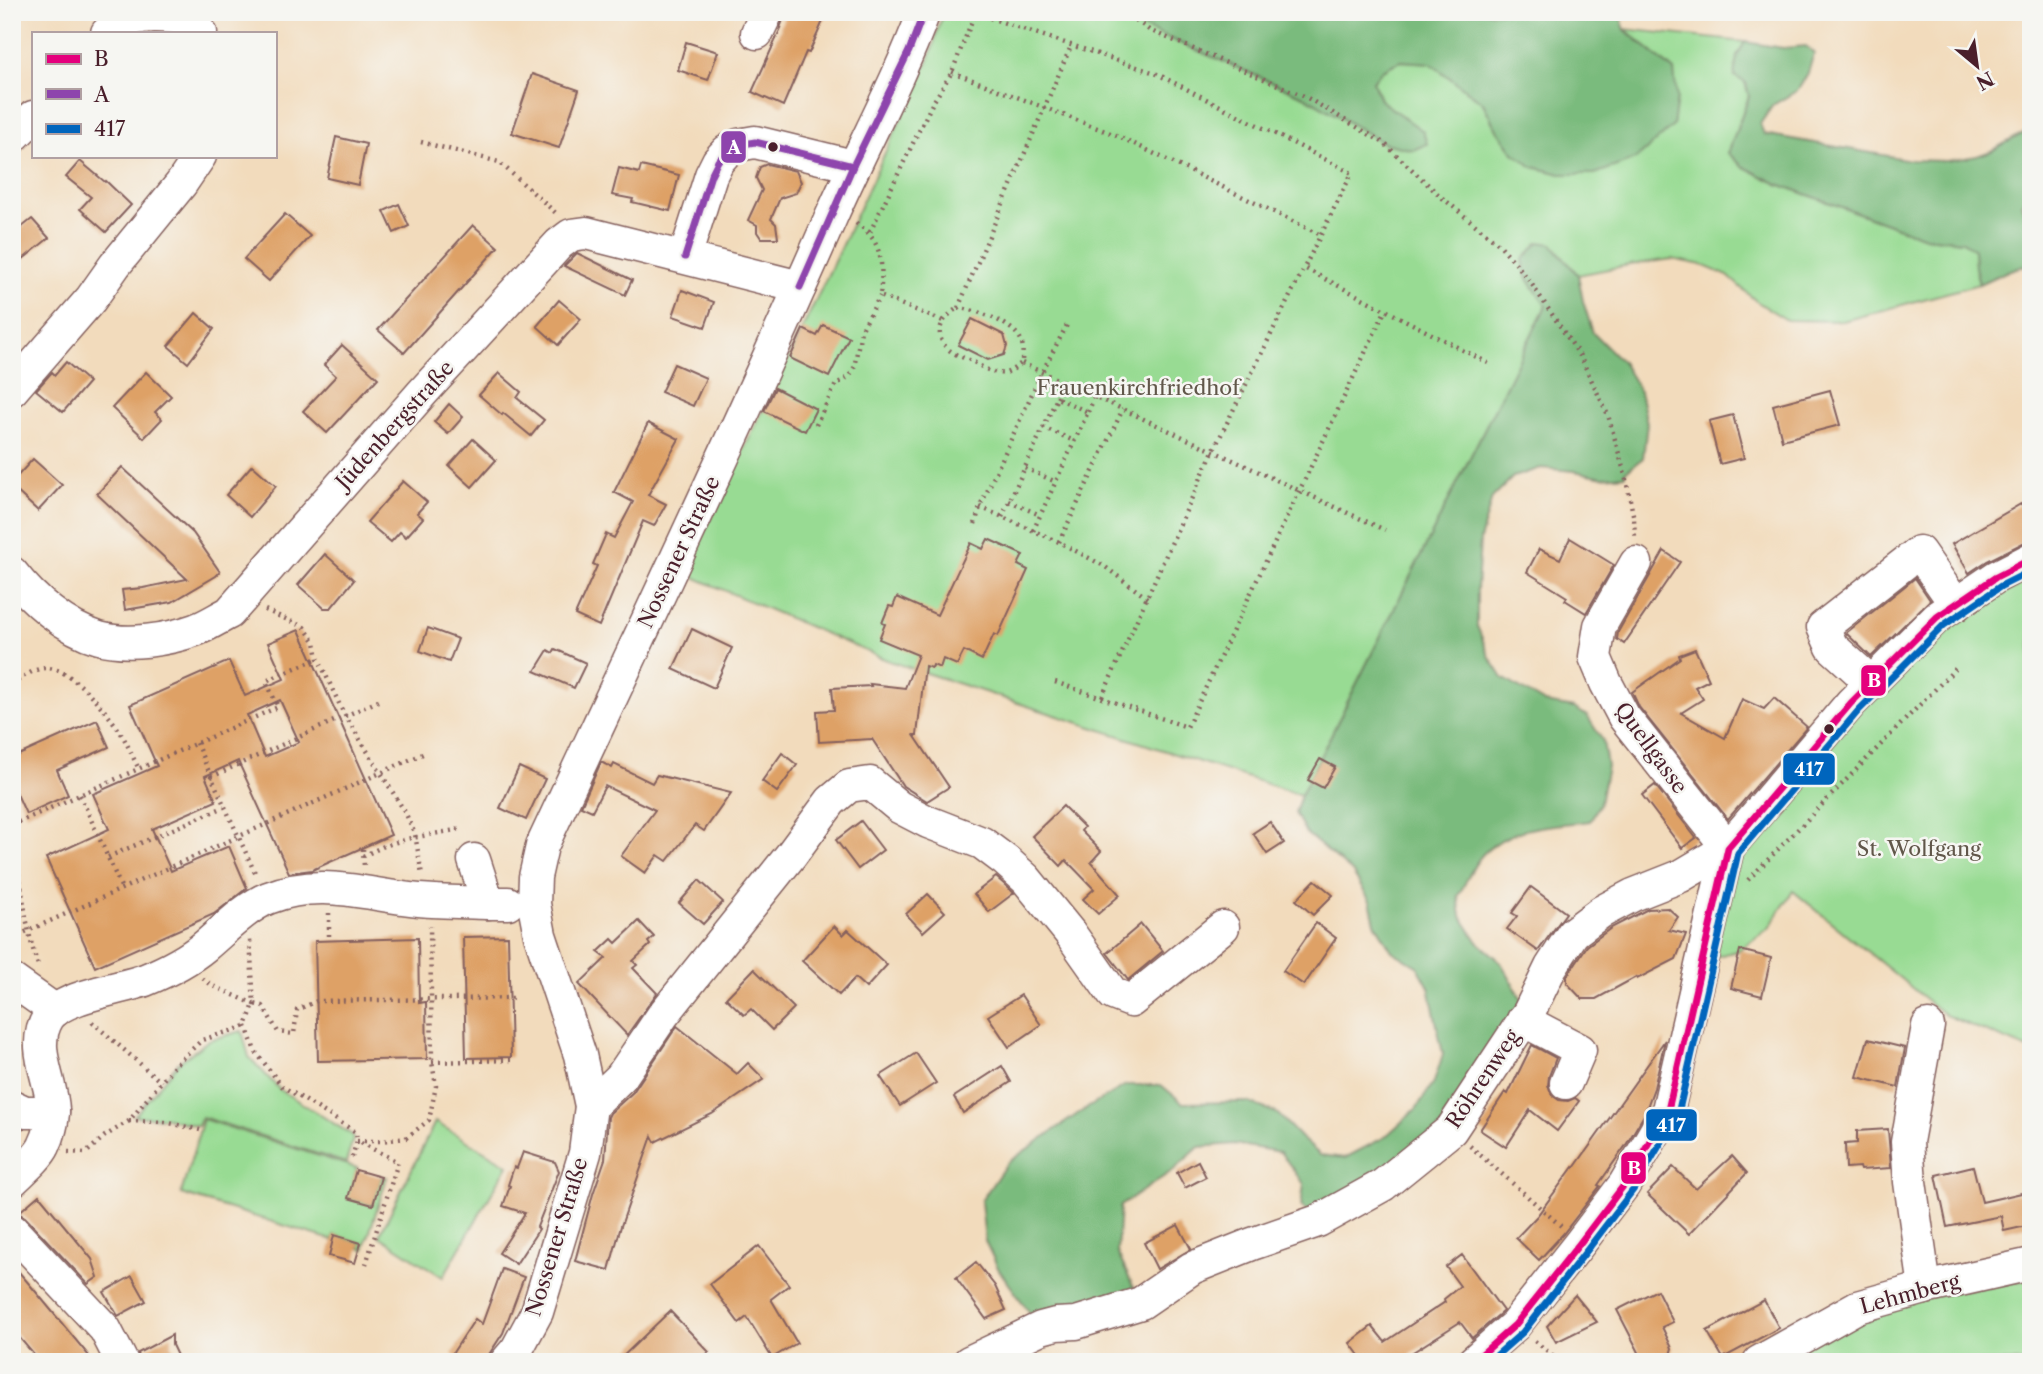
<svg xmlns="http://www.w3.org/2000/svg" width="2043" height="1374" font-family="'Libre Caslon Text',serif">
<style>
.green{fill:#98db93;stroke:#717d5f;stroke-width:2}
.forest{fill:#7abb7d;stroke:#626d54;stroke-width:2}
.building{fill:#dea166;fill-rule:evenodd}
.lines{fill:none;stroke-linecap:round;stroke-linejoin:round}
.minor-casing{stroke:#85615e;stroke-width:35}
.path{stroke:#85615e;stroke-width:4.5;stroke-dasharray:2 5;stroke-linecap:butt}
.minor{stroke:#fff;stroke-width:32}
.bus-1-casing{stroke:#f6f6f2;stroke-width:12}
.bus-2-casing{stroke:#f6f6f2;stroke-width:12}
.bus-3-casing{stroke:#f6f6f2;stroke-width:12}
.bus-1{stroke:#e5007d;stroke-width:7}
.bus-2{stroke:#8e44ad;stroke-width:7}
.bus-3{stroke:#0065bd;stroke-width:7}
.bus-dot{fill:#4a1f2b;stroke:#f6f6f2;stroke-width:2.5}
.labels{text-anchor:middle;stroke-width:5;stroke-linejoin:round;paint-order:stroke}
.park-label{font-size:21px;fill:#61574a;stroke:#f6f6f2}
.street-label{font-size:21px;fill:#4a1f2b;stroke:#f6f6f2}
.line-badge{stroke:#f6f6f2;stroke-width:2.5}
.badge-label{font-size:19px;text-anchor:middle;font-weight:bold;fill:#fff}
</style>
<rect width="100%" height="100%" fill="#f6f6f2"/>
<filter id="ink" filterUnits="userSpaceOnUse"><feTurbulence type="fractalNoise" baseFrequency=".0143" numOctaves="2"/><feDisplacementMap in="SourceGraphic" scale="14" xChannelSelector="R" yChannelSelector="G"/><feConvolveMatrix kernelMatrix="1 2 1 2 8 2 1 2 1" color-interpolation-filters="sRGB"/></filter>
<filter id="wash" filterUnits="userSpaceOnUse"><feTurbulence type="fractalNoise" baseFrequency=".00686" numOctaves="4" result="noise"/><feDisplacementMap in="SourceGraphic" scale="28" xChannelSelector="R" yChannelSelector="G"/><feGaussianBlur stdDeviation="1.57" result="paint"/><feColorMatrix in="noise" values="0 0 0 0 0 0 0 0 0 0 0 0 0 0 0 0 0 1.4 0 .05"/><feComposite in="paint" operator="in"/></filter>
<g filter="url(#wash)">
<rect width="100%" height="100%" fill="#f2dbbc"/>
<g class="green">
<polygon points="943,12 1107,12 1304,96 1384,143 1423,132 1380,100 1373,81 1382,70 1400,61 1430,62 1483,103 1494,125 1514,153 1674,71 1625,29 1745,42 1737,56 1749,96 1728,153 1742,166 1778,184 1925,237 1963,241 1974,250 1975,267 1979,284 1843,321 1787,320 1756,301 1728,276 1702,265 1672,259 1629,265 1578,275 1552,244 1527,277 1546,306 1301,795 889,661 684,573 817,298 930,57"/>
<polygon points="2031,559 2031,1050 1945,1015 1793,891 1769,928 1737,951 1702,960 1728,848 1851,703"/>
<polygon points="242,1031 249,1057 279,1089 352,1135 353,1139 346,1163 202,1117 198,1126 167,1118 134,1116 178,1063 209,1040"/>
<polygon points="203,1119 357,1168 349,1198 373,1205 381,1177 387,1177 364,1250 360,1248 361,1243 334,1235 332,1240 181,1194"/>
<polygon points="435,1122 508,1165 443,1277 379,1236"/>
<polygon points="2031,1279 2031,1362 1778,1362 1857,1307"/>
</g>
<g class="forest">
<polygon points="1107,12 1619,12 1625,30 1674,71 1677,98 1673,126 1636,159 1595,174 1561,174 1533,167 1514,153 1494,125 1483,103 1430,63 1400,61 1382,70 1373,81 1380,100 1423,131 1427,144 1413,150 1384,143 1304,96"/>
<polygon points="1745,42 1783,48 1806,46 1814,53 1808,73 1798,90 1773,105 1760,124 1764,134 1911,160 1947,161 1977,156 1991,151 2031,129 2031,195 2022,203 2026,217 2031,222 2031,264 2010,270 1979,284 1975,267 1974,250 1963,241 1925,237 1778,184 1742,166 1728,153 1749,97 1746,83 1734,76 1737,56"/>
<path d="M1539 242 1552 244 1578 275 1583 301 1593 333 1622 362 1640 392 1647 423 1643 458 1625 472V475L1603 477 1574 471 1541 468 1513 477 1492 498 1480 540 1477 590V626L1490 658 1503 678 1526 692 1545 703 1574 708 1587 716 1603 741 1607 766 1600 803 1590 821C1551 826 1513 824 1483 854 1473 864 1466 883 1458 896L1461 916 1478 942 1500 961 1529 1012 1465 1109 1318 1221 1301 1206 1304 1184 1280 1152 1234 1144 1199 1147 1175 1169 1120 1206 1117 1252 1141 1303 1041 1328 999 1270 985 1241 981 1201 1007 1163 1079 1113 1126 1085H1161L1183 1103 1247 1102 1277 1113 1300 1137 1320 1155 1345 1158 1385 1137 1416 1109 1434 1082 1443 1054 1429 987 1418 967 1392 951 1375 923 1370 901 1352 872 1306 833 1295 813 1301 795 1546 306 1527 277 1523 260Z"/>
</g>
<g id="blocks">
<g class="building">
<polygon points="786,12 827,12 809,53 806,52 783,106 752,92 781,28 780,28"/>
<polygon points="686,42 718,52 708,80 678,70"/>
<polygon points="532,74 579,90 559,148 512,133"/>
<polygon points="336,137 366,144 358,185 327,178"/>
<polygon points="80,161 105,182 106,181 131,205 106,232 80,209 91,197 66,177"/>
<polygon points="767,164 796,171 801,182 796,193 780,198 771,219 776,224 778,238 761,238 757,232 757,225 748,220 762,190 756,178 760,167"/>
<polygon points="641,166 679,175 670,211 632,202 633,199 612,195 619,168 639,173"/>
<polygon points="399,204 409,226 394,233 384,211"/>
<polygon points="285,214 310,236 269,281 244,259"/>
<polygon points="32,219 49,238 12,268 12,235"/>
<polygon points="473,225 498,247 404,353 378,330"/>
<polygon points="577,253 632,280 625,295 564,266"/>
<polygon points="682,290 714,302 705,327 673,316"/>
<polygon points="559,300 581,319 558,345 537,326"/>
<polygon points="196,313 214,329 188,363 168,346"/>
<polygon points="972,319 1004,335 1007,346 1004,355 988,360 958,345"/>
<polygon points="823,325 849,337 829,377 790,358 803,329 817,336"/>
<polygon points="342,345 378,378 327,433 303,411 336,376 324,365"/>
<polygon points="66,362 89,382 63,412 36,390 52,372 55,375"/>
<polygon points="674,364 706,378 693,406 661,392"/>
<polygon points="146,372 171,396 155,412 162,419 144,438 112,408"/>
<polygon points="499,373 521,392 517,398 544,420 531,436 503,413 502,415 479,395"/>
<polygon points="775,388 816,409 805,431 764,411"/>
<polygon points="1830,390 1840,425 1782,440 1773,405"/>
<polygon points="449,404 463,417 448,434 434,422"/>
<polygon points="1733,415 1744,458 1720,464 1709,421"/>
<polygon points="648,423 679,439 648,495 666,504 654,526 643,521 599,626 575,615 597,566 593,564 606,534 614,538 633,502 614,492"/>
<polygon points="473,439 496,460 472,487 449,466"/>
<polygon points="33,459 62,485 38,511 12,487 12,482"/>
<polygon points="252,465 276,486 250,517 226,495"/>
<polygon points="122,467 193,533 220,572 216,576 172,602 125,610 122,590 143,588 187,579 97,494"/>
<polygon points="403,481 427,502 417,513 423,518 415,527 406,537 400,532 391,542 367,522"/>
<polygon points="2031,498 2031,541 2023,543 1987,561 1969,573 1952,544"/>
<polygon points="1570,538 1614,565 1586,613 1565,600 1567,597 1527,572 1539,549 1560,559"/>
<polygon points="988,539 1023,555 1018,565 1028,570 998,636 994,634 982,660 964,651 957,665 943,659 940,668 933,665 932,668 925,666 917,735 914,735 949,787 927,801 903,786 872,739 819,742 817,711 834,710 832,688 871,686 870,684 905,688 918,655 879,639 885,624 882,623 889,606 893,607 897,597 937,615 971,543 983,549"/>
<polygon points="1664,551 1680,562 1624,644 1617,639 1618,632"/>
<polygon points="325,554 354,580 331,608 324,608 298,585"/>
<polygon points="1915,578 1930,600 1871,657 1846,633"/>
<polygon points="428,628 458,639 449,662 420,651"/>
<polygon points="692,629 732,648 714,688 673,669"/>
<path d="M299 630 391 835 312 870 289 873 238 761 205 776 216 801 152 829 171 871 229 846 247 888 214 914 95 967 46 858 109 829 93 794 157 766 130 705 229 661 245 696 284 679 268 643ZM280 700 299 742 265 757 247 715Z"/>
<polygon points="555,649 586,663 574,688 535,671 548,650 553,653"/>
<polygon points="1695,649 1709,680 1695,687 1703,699 1681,713 1725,738 1742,699 1764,709 1774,698 1807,727 1728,819 1639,707 1632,692 1680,658 1679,655"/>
<polygon points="97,720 109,747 57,770 68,795 26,814 12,783 12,758"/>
<polygon points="782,753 797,765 777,792 762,781"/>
<polygon points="1320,759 1335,767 1323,788 1308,780"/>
<polygon points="601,762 612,768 614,764 652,783 657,775 731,793 704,831 695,825 667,861 658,855 645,873 621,856 655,810 605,786 592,811 581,806"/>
<polygon points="519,767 545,779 526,820 500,808"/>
<polygon points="1655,785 1696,838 1682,848 1642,795"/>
<polygon points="1063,806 1084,827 1081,831 1101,851 1091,862 1120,895 1098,914 1083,899 1094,889 1066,860 1061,866 1032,836"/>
<polygon points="861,821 883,850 858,869 836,840"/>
<polygon points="1270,822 1284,843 1267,854 1253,833"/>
<polygon points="996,877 1014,893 989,912 974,894"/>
<polygon points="699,880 723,902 703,924 679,903"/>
<polygon points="1315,880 1333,895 1313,915 1296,900"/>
<polygon points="1531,887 1566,913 1538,951 1507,929 1517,916 1512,913"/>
<polygon points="928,894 945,912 923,932 906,914"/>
<polygon points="1668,908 1678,917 1669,930 1686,934 1676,959 1637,979 1636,977 1596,999 1582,999 1567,983 1567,976 1587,946 1611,928 1648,909"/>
<polygon points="639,921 654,937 648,942 650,945 633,961 637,965 633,968 657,993 627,1035 579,984 606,958 598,952 612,939 616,943"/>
<polygon points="1316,923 1336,938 1304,985 1283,971"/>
<polygon points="1141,924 1163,951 1128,980 1107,953"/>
<polygon points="834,926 843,935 848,930 887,965 866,988 855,978 839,995 802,961"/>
<polygon points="508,936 511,1057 466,1058 463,937"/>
<polygon points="418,938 419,1003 426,1002 427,1059 318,1061 315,941"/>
<polygon points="1740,950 1771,958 1762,996 1731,988"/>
<polygon points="754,969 794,1008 772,1030 751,1009 744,1015 726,998"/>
<polygon points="1021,995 1041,1025 1009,1047 988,1016"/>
<polygon points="677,1026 737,1074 748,1063 764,1079 712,1114 655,1142 652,1136 621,1226 609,1270 575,1261 593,1194 605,1159 608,1117 610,1113 633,1092"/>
<polygon points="1868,1039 1905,1048 1898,1087 1857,1077"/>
<polygon points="1665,1040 1654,1088 1644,1115 1626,1145 1598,1185 1600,1186 1563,1234 1539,1260 1516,1238 1537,1216 1573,1167 1574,1168"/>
<polygon points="1532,1045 1556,1058 1549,1076 1548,1085 1552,1095 1559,1100 1568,1101 1575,1098 1579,1101 1557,1131 1530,1110 1506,1147 1480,1130 1505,1092 1508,1094"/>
<polygon points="916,1053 936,1083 900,1106 880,1076"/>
<polygon points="1002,1066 1011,1082 963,1113 954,1097"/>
<polygon points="1888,1129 1891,1168 1860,1170 1859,1167 1846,1168 1845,1144 1857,1143 1857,1131"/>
<polygon points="523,1152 555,1162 559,1171 537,1227 539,1229 516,1264 499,1253 525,1213 503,1206 510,1186 508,1185 514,1167 517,1168"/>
<polygon points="1732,1156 1747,1173 1689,1234 1647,1194 1673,1167 1696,1189"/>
<polygon points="1198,1161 1206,1177 1185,1188 1177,1173"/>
<polygon points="1973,1166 1982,1202 2026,1192 2027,1198 2031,1197 2031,1225 2004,1231 2001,1216 1947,1227 1936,1175"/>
<polygon points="356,1170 381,1177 373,1205 348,1198"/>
<polygon points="39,1195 92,1259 98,1277 88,1284 25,1217 18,1213"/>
<polygon points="1178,1225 1191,1249 1157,1269 1144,1243"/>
<polygon points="334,1235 361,1243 355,1263 329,1256"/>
<polygon points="759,1246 789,1285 771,1299 797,1343 772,1358 747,1317 739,1323 710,1284"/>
<polygon points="1462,1255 1503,1311 1502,1312 1472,1338 1460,1322 1410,1354 1416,1362 1356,1362 1361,1358 1350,1343 1372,1326 1385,1342 1445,1302 1444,1299 1460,1286 1446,1267"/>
<polygon points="976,1262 995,1286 1006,1310 986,1319 956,1278"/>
<polygon points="12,1264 36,1292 94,1362 40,1362 12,1329"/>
<polygon points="502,1269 524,1277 503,1333 484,1362 463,1362 452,1354 475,1319 482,1324"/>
<polygon points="132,1276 146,1301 118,1316 104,1292"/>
<polygon points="1657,1290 1673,1322 1662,1327 1672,1348 1668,1362 1644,1362 1617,1310"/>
<polygon points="1575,1295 1597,1322 1556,1342 1547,1326"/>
<polygon points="1764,1300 1779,1328 1723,1358 1707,1331"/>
<polygon points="670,1311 709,1352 699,1362 617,1362"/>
<polygon points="172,1335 172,1345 180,1362 140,1362 138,1353"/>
</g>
</g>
</g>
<g filter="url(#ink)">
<use href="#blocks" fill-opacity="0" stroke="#85615e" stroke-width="2"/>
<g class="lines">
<g class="minor-casing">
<g id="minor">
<path d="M107 33C134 10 162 16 193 19L201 33"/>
<polyline points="757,33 767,12"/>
<polyline points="12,138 33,117"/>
<polyline points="685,257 711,175 718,161 727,151 738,145 755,142 853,166"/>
<polyline points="12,390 91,299 115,265 181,184 200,156"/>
<path d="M12 573C33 600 65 628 99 638 128 646 167 640 195 630 207 626 218 618 229 613L423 392 559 244 571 235 586 233 800 287"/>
<polyline points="1872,683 1832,647 1823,627 1919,552 1956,605"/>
<polyline points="474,860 488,903 508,903"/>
<polyline points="12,980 50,1007 56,1010"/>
<polyline points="1523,1020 1580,1050 1566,1083"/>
<polyline points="12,1106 25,1112 53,1112"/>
<polyline points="591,1106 621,1077 663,1015 791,855 831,801 849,786 870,783 899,807 928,822 982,843 1006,861 1026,879 1070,933 1113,994 1131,1001 1223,927"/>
<path d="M12 1181C21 1172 39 1157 44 1146 49 1136 53 1121 53 1110 52 1080 30 1047 48 1018 62 996 121 989 145 980 167 971 187 961 205 946 223 931 246 907 268 898 322 877 365 895 419 900 442 902 465 902 488 903"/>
<polyline points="12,1230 105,1329 122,1362"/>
<polyline points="1925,1288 1910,1182 1907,1142 1928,1026"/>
<path d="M506 1362 517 1349 537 1312 585 1153 591 1106 580 1055 540 935 534 904 535 877 542 846C640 636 739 427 832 215 862 147 898 82 924 12"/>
<polyline points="969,1362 1041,1328 1056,1324 1076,1323 1141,1303 1192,1268 1252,1244 1318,1221 1383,1185 1451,1130 1529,1012 1551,967 1573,933 1601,912 1633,895 1681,876 1728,848 1624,717 1606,683 1595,657 1600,626 1636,563"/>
<polyline points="1473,1362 1515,1325 1580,1243 1624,1185 1668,1110 1728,848 1851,703 1937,617 1996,577 2031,559"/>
<polyline points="1759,1362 1857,1307 1925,1288 2031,1264"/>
</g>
</g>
<g class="path">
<polyline points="1125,12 1149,30 1304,96 1384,143 1440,196 1500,245 1527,277 1580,356 1608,415 1625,475 1634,519 1635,538"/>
<polyline points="952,72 1118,136 1321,235"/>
<polyline points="421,142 499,162 558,215"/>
<path d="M856 223C884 241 883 266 880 296L943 321"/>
<polyline points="870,232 932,104 952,72 975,13 1155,73 1352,173 1304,268 1488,363"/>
<polyline points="958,308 1071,46"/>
<path d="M958 308C976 309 1013 323 1021 340 1024 347 1022 355 1022 363 1018 365 1013 370 1008 372 997 377 982 367 972 361 964 358 953 354 947 348 932 333 943 317 958 308Z"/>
<polyline points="1022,363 1385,530"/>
<polyline points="1057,398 1064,382"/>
<polyline points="1088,412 1095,396"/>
<polyline points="816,425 836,384 849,377 854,368 861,331 880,296"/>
<polyline points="1043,427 1074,441"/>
<polyline points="1025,468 1056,482"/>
<polyline points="1009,501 1040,515"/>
<polyline points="980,507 1059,542 1104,566 1147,598"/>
<polyline points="1002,517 1057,398 1088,412 1033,531"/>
<polyline points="975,524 980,507 1042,372 1067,325"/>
<polyline points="1059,542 1123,409"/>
<polyline points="265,610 304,627 315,642 318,658 343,712 405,812 415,834 422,875"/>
<polyline points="1055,682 1187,727 1385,311"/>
<path d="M12 684C22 678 34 668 46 668 71 667 106 711 119 730 127 742 132 756 139 769"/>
<polyline points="1102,697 1213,451 1304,268"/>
<polyline points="196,743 256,875"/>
<polyline points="211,777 378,701"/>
<polyline points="80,795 122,889"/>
<polyline points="12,825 278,707 266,681 318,658"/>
<path d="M12 846C24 885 24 927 38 965"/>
<polyline points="363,849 364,867"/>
<polyline points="363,856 384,846 406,839 461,829"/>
<polyline points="108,857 224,807"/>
<polyline points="1748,880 1957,667"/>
<polyline points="329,913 329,940"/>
<polyline points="12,938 425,753"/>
<polyline points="203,978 213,986 254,1004 250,940"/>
<polyline points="92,1022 161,1082"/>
<polyline points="246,1026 255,1051 282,1086 356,1132 357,1141 351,1160"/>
<polyline points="432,1062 512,1060"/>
<polyline points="129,1121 165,1122 200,1130"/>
<polyline points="357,1141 382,1141 406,1138 429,1120 436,1086 432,1062 430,926"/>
<polyline points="361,1143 398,1162 366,1264"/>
<polyline points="1470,1146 1561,1226"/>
<polyline points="68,1152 86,1153 105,1136 129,1121 176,1064 202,1040 246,1026 254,1004 263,1006 278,1032 294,1034 297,1010 317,1001 514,998"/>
<polyline points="1535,1341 1561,1362"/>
</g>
<use href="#minor" class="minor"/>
<g class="bus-1-casing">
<polyline id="bus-1" points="1473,1362 1515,1325 1580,1243 1624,1185 1668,1110 1728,848 1851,703 1937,617 1996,577 2031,559"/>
</g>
<g class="bus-2-casing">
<g id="bus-2">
<polyline points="685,257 711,175 718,161 727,151 738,145 755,142 853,166"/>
<polyline points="800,287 853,166 909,51 924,12"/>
</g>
</g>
<g class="bus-3-casing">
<polyline id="bus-3" points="1489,1362 1523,1332 1588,1249 1633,1190 1678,1114 1738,853 1859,710 1944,625 2001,586 2031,571"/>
</g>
<use href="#bus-1" class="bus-1"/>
<use href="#bus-2" class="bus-2"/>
<use href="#bus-3" class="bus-3"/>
</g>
</g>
<g class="bus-dot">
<circle cx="773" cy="147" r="6"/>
<circle cx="1829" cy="729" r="6"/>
</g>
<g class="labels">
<g class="park-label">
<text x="1138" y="395">Frauenkirchfriedhof</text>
<text x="1919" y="856">St. Wolfgang</text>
</g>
<g class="street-label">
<text transform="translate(395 425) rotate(-48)" y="7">Jüdenbergstraße</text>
<text transform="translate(679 552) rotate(-65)" y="7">Nossener Straße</text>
<text transform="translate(1651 748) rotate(54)" y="7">Quellgasse</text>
<text transform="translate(1483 1079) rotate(-56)" y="7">Röhrenweg</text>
<text transform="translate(557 1237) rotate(-73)" y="7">Nossener Straße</text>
<text transform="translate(1910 1294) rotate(-15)" y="7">Lehmberg</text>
</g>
</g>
<g class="line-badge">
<rect x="720" y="130" width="27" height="34" rx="7" fill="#8e44ad"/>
<rect x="1860" y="664" width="27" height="33" rx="7" fill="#e5007d"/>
<rect x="1782" y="752" width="54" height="34" rx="7" fill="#0065bd"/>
<rect x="1645" y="1108" width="53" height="34" rx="7" fill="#0065bd"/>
<rect x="1620" y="1151" width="27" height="34" rx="7" fill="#e5007d"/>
</g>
<g class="badge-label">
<text x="734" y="154">A</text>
<text x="1874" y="687">B</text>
<text x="1809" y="776">417</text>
<text x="1671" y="1132">417</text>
<text x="1634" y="1175">B</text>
</g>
<rect width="2043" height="1374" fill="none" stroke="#f6f6f2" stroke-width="42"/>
<rect x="32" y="32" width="245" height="126" fill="#f6f6f2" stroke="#b1a0a2" stroke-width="2"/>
<rect x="46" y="54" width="35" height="10" fill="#e5007d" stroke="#b1a0a2" stroke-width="2"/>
<text x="94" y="66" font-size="21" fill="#4a1f2b">B</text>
<rect x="46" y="89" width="35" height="10" fill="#8e44ad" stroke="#b1a0a2" stroke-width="2"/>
<text x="94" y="102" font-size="21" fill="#4a1f2b">A</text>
<rect x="46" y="124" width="35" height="10" fill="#0065bd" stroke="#b1a0a2" stroke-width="2"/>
<text x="94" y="136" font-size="21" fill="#4a1f2b">417</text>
<g transform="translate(1977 66) rotate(151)" stroke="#f6f6f2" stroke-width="5" paint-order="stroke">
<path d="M0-5L12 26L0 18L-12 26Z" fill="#4a1f2b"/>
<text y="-10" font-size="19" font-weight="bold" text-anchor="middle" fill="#4a1f2b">N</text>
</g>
</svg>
